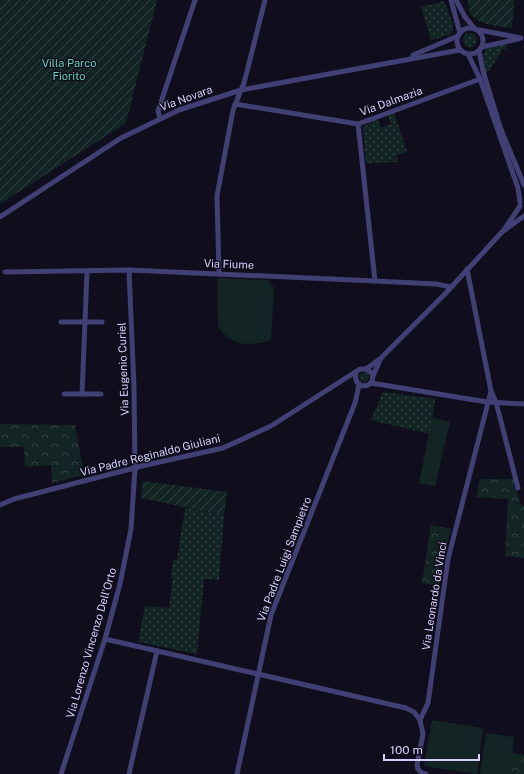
<svg xmlns="http://www.w3.org/2000/svg" width="524" height="774" font-family="'Public Sans',sans-serif">
<style>
.grass{fill:url(#grass-dots)}
.park{fill:url(#park-crowns)}
.garden{fill:url(#garden-furrows)}
.pitch{fill:#122524}
.lines{fill:none;stroke-linecap:round;stroke-linejoin:round}
.minor{stroke:#423f75;stroke-width:5}
.labels{text-anchor:middle;stroke-width:3;stroke-linejoin:round;paint-order:stroke}
.park-label{font-size:11px;fill:#65ceb6;stroke:#100e1c}
.street-label{font-size:11px;fill:#d4cff9;stroke:#100e1c}
</style>
<defs>
<pattern id="grass-dots" width="8" height="8" patternUnits="userSpaceOnUse"><rect width="8" height="8" fill="#122524"/><path d="M2 2h.1M6 6h.1" fill="none" stroke="#344445" stroke-width="1.8" stroke-linecap="round"/></pattern>
<pattern id="park-crowns" width="20" height="18" patternUnits="userSpaceOnUse"><rect width="20" height="18" fill="#122524"/><path d="M2 6a3 3 0 1 1 6 0M12 15a3 3 0 1 1 6 0" fill="none" stroke="#344445"/></pattern>
<pattern id="garden-furrows" width="10" height="10" patternUnits="userSpaceOnUse"><rect width="10" height="10" fill="#122524"/><path d="M-1 1l2-2M0 10L10 0M9 11l2-2" fill="none" stroke="#344445"/></pattern>
</defs>
<rect width="100%" height="100%" fill="#100e1c"/>
<g class="grass">
<polygon points="444,1 453,24 453,31 449,35 431,40 421,7"/>
<circle cx="470" cy="40" r="7"/>
<path d="M507 44V49H503L489 71 486 72C479 47 485 48 507 44Z"/>
<polygon points="394,113 407,152 397,155 398,162 366,163 363,128 367,124 377,119 381,128 391,124 388,115"/>
<circle cx="364" cy="377" r="5"/>
<polygon points="383,392 435,399 430,434 371,420"/>
<polygon points="185,508 224,515 219,580 204,579 197,654 138,642 145,606 169,608 173,578 171,578 173,560 177,560"/>
</g>
<g class="park">
<polygon points="0,424 75,425 84,475 52,483 51,465 25,467 24,447 0,447"/>
<polygon points="480,479 513,479 521,505 524,506 524,558 505,556 508,499 476,497"/>
<polygon points="431,525 451,529 438,586 422,583"/>
<polygon points="512,753 524,755 524,774 510,774"/>
</g>
<g class="garden">
<polygon points="0,0 157,0 126,123 0,204"/>
<path d="M468 0H514L512 28C496 26 482 26 470 14Z"/>
<polygon points="143,481 227,492 224,515 141,498"/>
</g>
<g class="pitch">
<path d="M217 278 268 280 274 288 271 340C249 346 232 348 218 326Z"/>
<polygon points="432,418 450,422 435,486 419,483"/>
<polygon points="432,720 483,728 477,774 424,766"/>
<polygon points="486,733 514,737 510,774 480,774"/>
</g>
<g class="lines">
<g class="minor">
<polyline points="451,0 460,33"/>
<polyline points="456,0 465,17 475,29"/>
<circle cx="470" cy="41" r="13"/>
<polyline points="479,30 521,38"/>
<polyline points="482,47 518,39"/>
<polyline points="479,51 483,71 500,127 524,185"/>
<polyline points="468,54 480,79 518,188 520,202"/>
<polyline points="413,55 458,36"/>
<polyline points="235,104 358,124 480,79"/>
<polyline points="160,118 158,111 195,0"/>
<polyline points="358,124 375,281"/>
<polyline points="0,217 121,138 179,110 241,90 460,50"/>
<polyline points="504,230 520,206"/>
<polyline points="5,272 129,270 375,281 436,284 451,287"/>
<polyline points="219,274 217,196 233,110 244,83 265,0"/>
<polyline points="61,322 102,322"/>
<path d="M356 373C352 390 377 390 372 373L366 369"/>
<polyline points="373,376 380,360"/>
<polyline points="371,383 487,402 524,404"/>
<polyline points="491,391 496,402 518,488"/>
<polyline points="64,394 101,394"/>
<polyline points="82,394 87,272"/>
<polyline points="0,505 14,499 146,465 223,448 271,426 360,369 366,369 380,359 444,295 502,232 524,216"/>
<polyline points="105,639 406,708 414,712 420,720"/>
<polyline points="418,769 417,765 423,734 420,720 428,703 448,559 491,391 467,269"/>
<polyline points="418,769 422,773 426,774"/>
<polyline points="61,774 105,639 120,584 131,529 135,468 134,387 129,270"/>
<polyline points="129,774 157,651"/>
<polyline points="237,774 271,615 355,403 359,385"/>
</g>
</g>
<g class="labels">
<g class="park-label">
<text x="69" y="67">Villa Parco<tspan x="69" dy="13">Fiorito</tspan></text>
</g>
<g class="street-label">
<text transform="translate(186 98) rotate(-20)" y="4">Via Novara</text>
<text transform="translate(391 101) rotate(-20)" y="4">Via Dalmazia</text>
<text transform="translate(229 264) rotate(2)" y="4">Via Fiume</text>
<text transform="translate(123 369) rotate(-92)" y="4">Via Eugenio Curiel</text>
<text transform="translate(150 455) rotate(-14)" y="4">Via Padre Reginaldo Giuliani</text>
<text transform="translate(284 559) rotate(-69)" y="4">Via Padre Luigi Sampietro</text>
<text transform="translate(434 596) rotate(-81)" y="4">Via Leonardo da Vinci</text>
<text transform="translate(91 643) rotate(-74)" y="4">Via Lorenzo Vincenzo Dell'Orto</text>
</g>
</g>
<path d="M384 754v6h95v-6" fill="none" stroke="#d4cff9" stroke-width="2"/>
<text x="390" y="754" font-size="12" fill="#d4cff9" stroke="#100e1c" stroke-width="3" paint-order="stroke">100 m</text>
</svg>
